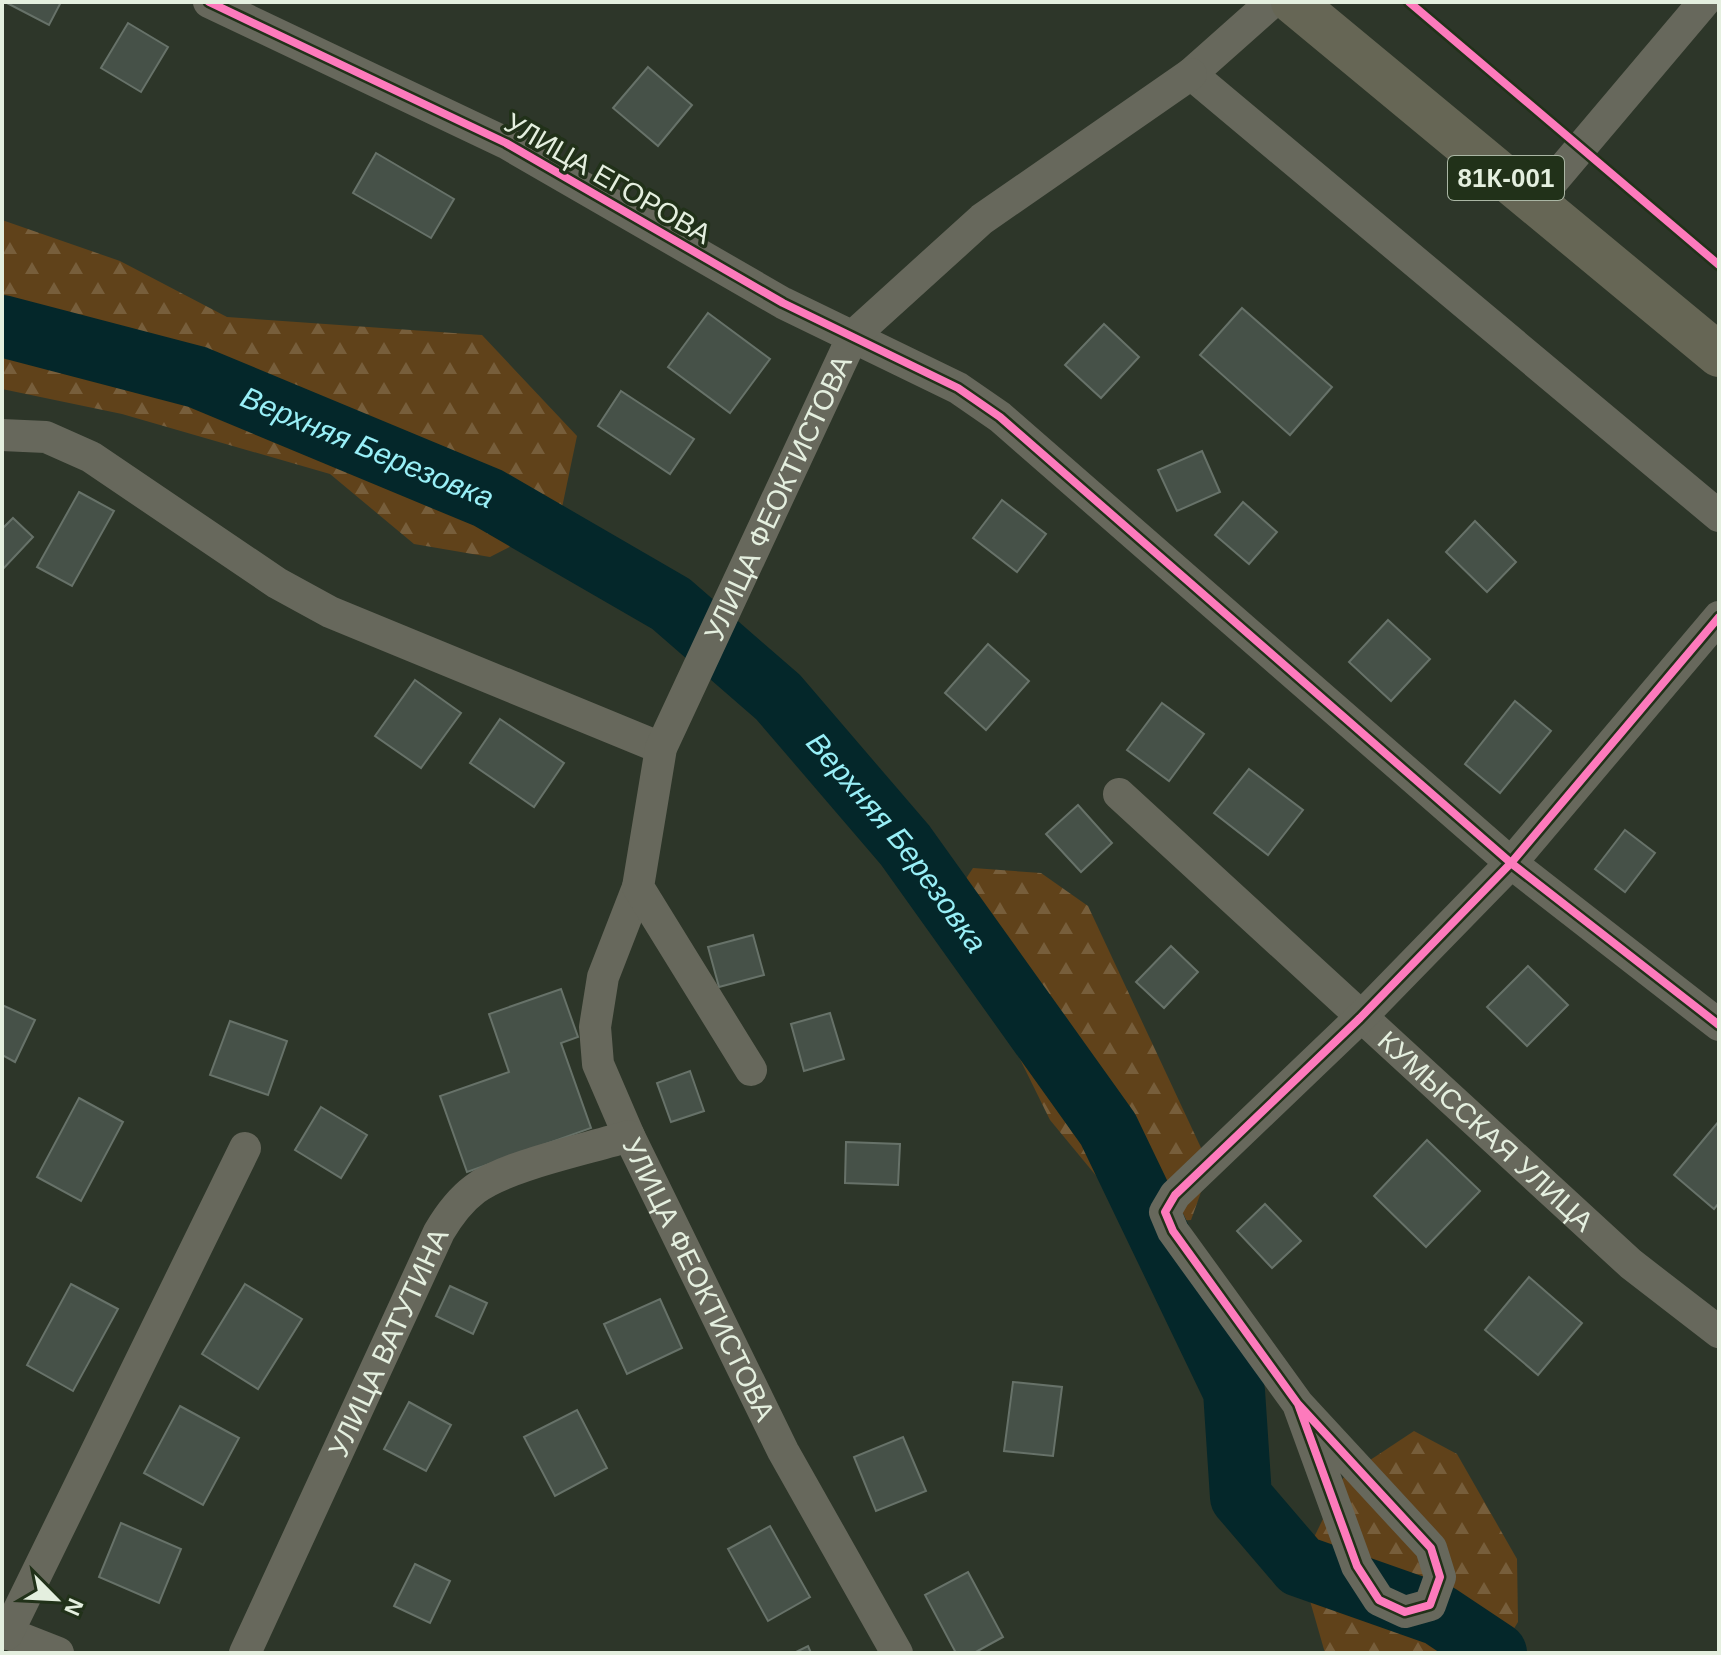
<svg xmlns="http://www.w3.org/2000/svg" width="1721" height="1655" font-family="Helvetica,sans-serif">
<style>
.forest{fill:url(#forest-firs)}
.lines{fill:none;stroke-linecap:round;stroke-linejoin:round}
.river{stroke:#04272a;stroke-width:62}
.building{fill:#465148;stroke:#677269;stroke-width:2}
.street{stroke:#67685c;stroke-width:32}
.primary{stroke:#665;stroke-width:44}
.cycleway-casing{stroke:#213119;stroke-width:13}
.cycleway{stroke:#fd7abc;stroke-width:8}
.labels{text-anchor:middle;stroke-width:7;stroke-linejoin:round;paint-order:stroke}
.shield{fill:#213119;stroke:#aab6a4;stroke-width:2}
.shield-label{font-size:26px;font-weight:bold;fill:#e4efdf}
.street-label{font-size:28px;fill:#e4efdf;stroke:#213119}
.water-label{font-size:30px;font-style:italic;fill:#99eff7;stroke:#213119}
</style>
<defs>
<pattern id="forest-firs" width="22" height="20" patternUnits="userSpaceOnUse" patternTransform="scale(2)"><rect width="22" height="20" fill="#60421a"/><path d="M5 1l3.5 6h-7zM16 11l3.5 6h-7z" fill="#775e3b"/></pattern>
</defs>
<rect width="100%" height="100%" fill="#2d3629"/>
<g class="forest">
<polygon points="2,220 120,261 227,317 482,335 577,436 559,522 490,557 414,544 330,474 122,414 2,389"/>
<polygon points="973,868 1041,873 1088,906 1210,1167 1191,1220 1136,1224 1050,1120 946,909"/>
<polygon points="1414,1431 1457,1454 1517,1559 1518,1622 1499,1653 1325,1653 1300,1566 1343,1478"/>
</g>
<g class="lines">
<path class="river" id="s1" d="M2 326 197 377 488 498 671 604 778 697 905 845 1108 1129 1234 1391 1241 1497 1300 1566 1439 1615 1496 1653"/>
</g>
<g class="building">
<polygon points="5,2 61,2 49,25"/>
<polygon points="128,23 168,47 141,92 101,68"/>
<polygon points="648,67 692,105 658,146 613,108"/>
<polygon points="376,153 454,199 431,238 353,193"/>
<polygon points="1242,308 1332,387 1290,435 1200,355"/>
<polygon points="708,313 770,359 730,413 668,367"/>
<polygon points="1104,324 1139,357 1101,398 1065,365"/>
<polygon points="621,391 694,439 670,474 598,426"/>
<polygon points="1202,451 1220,492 1177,511 1158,470"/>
<polygon points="79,492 114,511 72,586 37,567"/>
<polygon points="1002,500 1046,534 1017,572 973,538"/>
<polygon points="1243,502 1277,532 1249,564 1215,535"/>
<polygon points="13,518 33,537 2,570 2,529"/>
<polygon points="1475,521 1516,562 1487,592 1446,552"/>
<polygon points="1388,620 1430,659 1391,701 1349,662"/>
<polygon points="988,644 1029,681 986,730 945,693"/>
<polygon points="415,680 461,713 421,768 375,736"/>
<polygon points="1515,701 1551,731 1500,793 1465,764"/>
<polygon points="1162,703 1204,734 1169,781 1127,750"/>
<polygon points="500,719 564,763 534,807 470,763"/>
<polygon points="1249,769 1303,810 1268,855 1214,813"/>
<polygon points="1078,805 1112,843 1081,872 1046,834"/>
<polygon points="1625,830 1655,853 1625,892 1595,869"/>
<polygon points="753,935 764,975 719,987 708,947"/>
<polygon points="1171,946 1198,972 1164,1008 1136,982"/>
<polygon points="1528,966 1568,1005 1527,1046 1487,1007"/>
<polygon points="561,989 578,1037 561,1043 591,1128 467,1172 440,1096 509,1072 489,1014"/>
<polygon points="2,1005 35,1020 15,1062 2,1055"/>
<polygon points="830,1013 844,1059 804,1071 791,1024"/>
<polygon points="230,1021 287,1041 268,1095 210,1075"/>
<polygon points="690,1071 704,1111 671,1122 657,1083"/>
<polygon points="79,1098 123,1122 81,1201 37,1177"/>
<polygon points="321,1107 367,1135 341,1178 295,1150"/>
<polygon points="1719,1121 1719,1203 1714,1209 1674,1175"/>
<polygon points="1427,1140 1480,1191 1426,1247 1374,1196"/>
<polygon points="846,1142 900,1144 898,1185 845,1183"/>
<polygon points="1265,1204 1301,1241 1272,1268 1237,1231"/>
<polygon points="1529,1277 1582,1323 1538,1375 1485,1330"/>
<polygon points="71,1284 118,1309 73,1391 27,1365"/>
<polygon points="245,1284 302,1319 258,1389 202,1354"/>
<polygon points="450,1286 487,1303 473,1334 436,1316"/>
<polygon points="660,1299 682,1348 627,1374 604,1324"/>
<polygon points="1013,1382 1062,1387 1053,1456 1004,1451"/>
<polygon points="409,1402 451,1425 426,1471 384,1449"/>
<polygon points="180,1406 239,1438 203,1505 144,1473"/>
<polygon points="577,1410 607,1468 555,1496 524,1437"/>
<polygon points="903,1437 926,1491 876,1511 854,1457"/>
<polygon points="121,1523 181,1549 159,1603 99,1577"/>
<polygon points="770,1526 810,1597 768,1621 728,1549"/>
<polygon points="415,1564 450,1581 430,1623 394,1606"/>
<polygon points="968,1572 1003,1637 974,1653 956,1653 925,1595"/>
<polygon points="808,1646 811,1653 794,1653"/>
</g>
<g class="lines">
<g class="street">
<polyline points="209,2 506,143 783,303 958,388 1000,417 1511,863 1719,1025"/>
<polyline points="1272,2 1191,74 1719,516"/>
<polyline points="1535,202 1704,2"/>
<polyline points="2,435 46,437 91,457 277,583 330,612 661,748"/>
<path id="s2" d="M1119 794 1631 1264 1719 1332"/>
<path id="s3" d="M638 887 603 977 595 1027 598 1064 629 1136 783 1451 897 1653"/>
<path id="s4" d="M751 1070 638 887 661 748 853 336 982 219 1191 74"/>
<polyline points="1298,1404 1431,1548 1440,1577 1430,1605 1405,1612 1379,1600 1357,1566 1298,1404 1173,1231 1165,1212 1175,1195 1360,1018 1511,863 1719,617"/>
<polyline points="2,1631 58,1653"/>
<polyline points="7,1634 245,1148"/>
<path id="s5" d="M245 1653 439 1232C449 1215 459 1201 475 1189 507 1165 588 1149 629 1136"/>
</g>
<polyline class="primary" points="1293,2 1719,355"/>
<g class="cycleway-casing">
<g id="cycleway">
<polyline points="209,2 506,143 783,303 958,388 1000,417 1511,863 1719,1025"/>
<polyline points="1409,2 1719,265"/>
<polyline points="1298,1404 1431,1548 1440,1577 1430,1605 1405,1612 1379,1600 1357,1566 1298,1404 1173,1231 1165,1212 1175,1195 1360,1018 1511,863 1719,617"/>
</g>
</g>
<use href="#cycleway" class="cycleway"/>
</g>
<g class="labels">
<rect class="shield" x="1448" y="156" width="116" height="44" rx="6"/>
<g class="shield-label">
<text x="1506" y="187">81К-001</text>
</g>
<g class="street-label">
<text transform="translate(608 178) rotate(30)" y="10">УЛИЦА ЕГОРОВА</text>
<text dy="10" stroke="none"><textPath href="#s4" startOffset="632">УЛИЦА ФЕОКТИСТОВА</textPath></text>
<text dy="10" stroke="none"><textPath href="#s2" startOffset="498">КУМЫССКАЯ УЛИЦА</textPath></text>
<text dy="10" stroke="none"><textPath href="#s3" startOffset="422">УЛИЦА ФЕОКТИСТОВА</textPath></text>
<text dy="10" stroke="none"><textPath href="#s5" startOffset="342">УЛИЦА ВАТУТИНА</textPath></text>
</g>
<g class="water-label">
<text dy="10" stroke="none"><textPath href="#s1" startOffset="386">Верхняя Березовка</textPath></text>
<text dy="10" stroke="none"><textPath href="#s1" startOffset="1058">Верхняя Березовка</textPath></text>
</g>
</g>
<rect width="1721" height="1655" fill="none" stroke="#e4efdf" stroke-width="8"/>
<g transform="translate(56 1599) rotate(114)" stroke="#213119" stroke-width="6" paint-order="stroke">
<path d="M0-6L14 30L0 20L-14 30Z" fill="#e4efdf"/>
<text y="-12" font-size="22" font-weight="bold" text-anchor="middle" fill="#e4efdf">N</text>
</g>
</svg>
